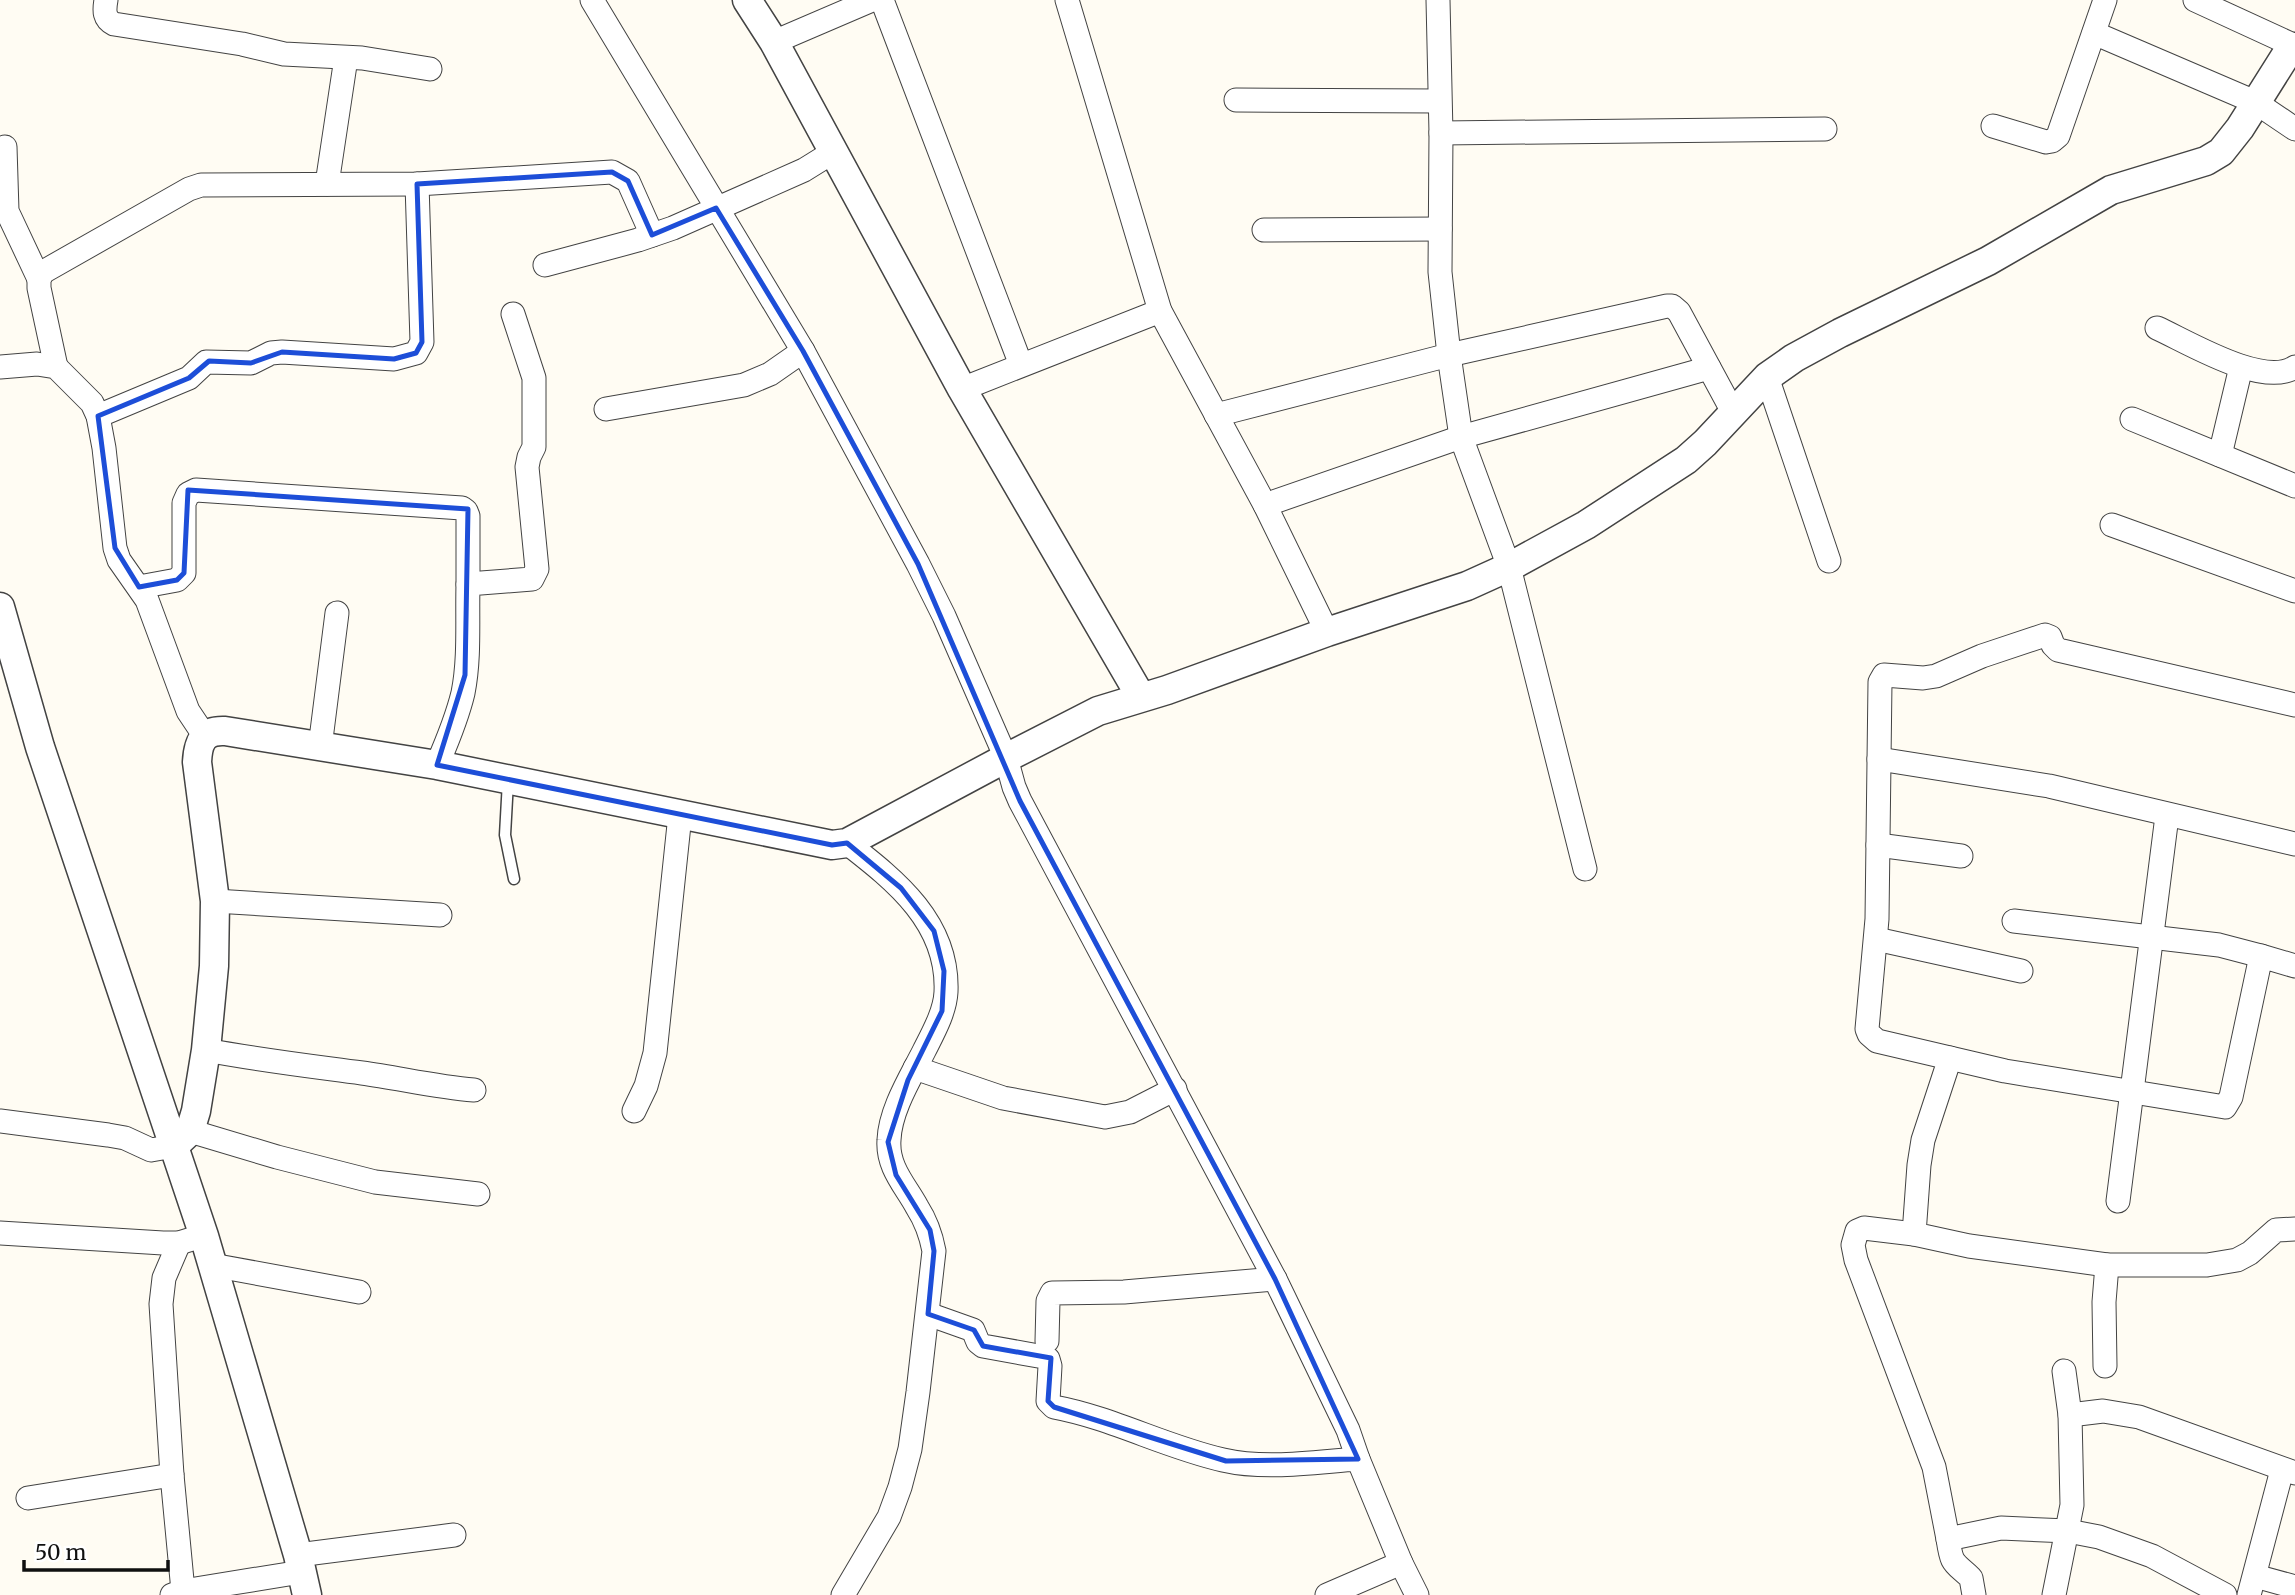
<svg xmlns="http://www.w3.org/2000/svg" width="2295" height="1595" font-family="Merriweather,serif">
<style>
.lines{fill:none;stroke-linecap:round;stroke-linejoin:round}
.service-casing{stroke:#434343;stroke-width:13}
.minor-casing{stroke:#434343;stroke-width:25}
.tertiary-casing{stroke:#434343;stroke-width:31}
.service{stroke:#fff;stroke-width:10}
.minor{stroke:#fff;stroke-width:23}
.tertiary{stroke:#fff;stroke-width:28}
.marked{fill:none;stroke:#1d4ed8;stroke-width:5;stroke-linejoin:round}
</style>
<rect width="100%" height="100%" fill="#fffcf3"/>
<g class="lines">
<g class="service-casing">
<polyline id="service" points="508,781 505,835 514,879"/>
</g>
<g class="minor-casing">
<g id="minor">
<path d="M106 0C104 11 104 19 114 24L242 44 284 54 362 58 430 69"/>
<polyline points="592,0 803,351 918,564 944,616 1006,758 1014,787 1020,801 1275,1279 1348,1430 1358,1459"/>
<polyline points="882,0 1021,365"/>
<polyline points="1067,0 1160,311 1265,505 1327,632"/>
<polyline points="1438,0 1441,133 1440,272 1449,355 1461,437 1509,567 1585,869"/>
<polyline points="2195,0 2295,46"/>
<polyline points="2094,33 2255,102 2295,129"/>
<polyline points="774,42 872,0"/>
<polyline points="1236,100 1439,101"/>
<polyline points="1993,126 2046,142 2052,141 2058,136 2105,0"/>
<polyline points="1441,133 1825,129"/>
<polyline points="5,147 7,211 39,279"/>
<polyline points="327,184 346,58"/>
<polyline points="1264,230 1440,229"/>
<polyline points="545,265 638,240 673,228 804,170 833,152"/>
<path d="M2157 328C2188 342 2263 388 2295 367"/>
<polyline points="0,367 37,364 56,367 92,403 98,416 104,448 115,548 119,560 147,600 188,711 204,735"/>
<polyline points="56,367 39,288 39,279 43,272 189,189 201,185 417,184 612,172 628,181 652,235"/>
<polyline points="1767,377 1829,561"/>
<polyline points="962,389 1160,311"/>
<polyline points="606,409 744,385 770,374 803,351"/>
<polyline points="1216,415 1449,355 1667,306 1672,306 1679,312 1733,412"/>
<polyline points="98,416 189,378 206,362 251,363 271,353 282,352 394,359 416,353 422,342 417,184"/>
<polyline points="2132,419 2295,486"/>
<polyline points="2220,455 2241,367"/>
<polyline points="1265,505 1461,437 1709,368"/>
<polyline points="2112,525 2295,591"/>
<polyline points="139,587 177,580 184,573 184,503 188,494 196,490 462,508 466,511 468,516 468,584"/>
<polyline points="2295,705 2058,650 2053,645 2050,637 2045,635 1982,656 1936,676 1923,678 1884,675 1880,682 1877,919 1867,1029 1869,1034 1877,1041 2005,1071 2225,1107 2231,1097 2261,956 2295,966"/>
<polyline points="320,747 337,613"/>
<polyline points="1879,759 2049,786 2295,844"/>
<path d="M437 765C447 742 457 718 463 693 470 658 467 620 468 584L532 579 537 569 527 467 529 457 534 447V378L513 314"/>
<polyline points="1878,845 1961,856"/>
<polyline points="215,901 440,915"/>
<polyline points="2014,921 2219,945 2261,956"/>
<polyline points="1876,939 2021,971"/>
<path d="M206 1050C258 1060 310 1066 362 1073 399 1078 436 1087 474 1090"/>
<polyline points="1950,1058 1923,1140 1919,1165 1914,1234 1969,1246 2107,1265 2207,1265 2237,1260 2250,1253 2276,1230 2295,1229"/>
<polyline points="915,1068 1003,1098 1105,1117 1130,1112 1175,1089"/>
<polyline points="634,1111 646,1086 655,1053 680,815"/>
<polyline points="0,1121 108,1135 125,1138 151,1150 174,1146"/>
<polyline points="190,1131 277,1157 375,1182 478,1194"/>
<polyline points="2118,1201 2167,816"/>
<polyline points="0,1233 163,1243 179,1243 192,1239"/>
<polyline points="1914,1234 1864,1228 1857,1231 1853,1245 1856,1260 1934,1467 1948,1539 2001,1528 2068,1531 2099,1537 2152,1556 2225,1595"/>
<polyline points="179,1243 164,1278 161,1304 172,1475 183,1591"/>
<polyline points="212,1265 359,1292"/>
<path d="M928 1314 973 1330 978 1342 983 1346 1044 1357 1048 1359 1050 1366 1048 1401 1054 1407C1113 1418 1165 1447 1223 1460 1266 1470 1315 1462 1358 1459L1401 1563 1417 1595"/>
<polyline points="1047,1341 1048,1301 1052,1293 1124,1292 1275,1279"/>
<polyline points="2105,1366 2104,1302 2107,1265"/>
<polyline points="2070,1415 2103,1411 2139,1417 2295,1473"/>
<polyline points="28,1498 172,1475"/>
<path d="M1948 1539C1952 1566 1953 1561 1971 1578L1974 1595"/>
<polyline points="298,1555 454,1535"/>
<polyline points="2255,1576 2295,1587"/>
<polyline points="172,1595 183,1591 301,1572"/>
<path d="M843 1595 889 1517 900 1487 910 1449 918 1392 934 1251C931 1235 926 1221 917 1207 905 1185 887 1167 889 1140 890 1110 911 1077 924 1051 933 1033 945 1012 946 992 949 923 896 881 847 843"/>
<polyline points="1327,1595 1401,1563"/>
<polyline points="2054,1595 2072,1505 2070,1415 2064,1371"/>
<polyline points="2249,1595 2282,1470"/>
</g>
</g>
<g class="tertiary-casing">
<g id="tertiary">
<polyline points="747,0 774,42 962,389 1141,697"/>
<polyline points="0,607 40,747 204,1236 298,1555 307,1595"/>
<path d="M174 1146 190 1131 196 1111 206 1050 214 966 215 901 197 762C198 742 203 730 225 731L437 765 832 845 847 843 1006 758 1098 711 1167 690 1327 632 1467 586 1509 567 1586 525 1686 460 1705 443 1767 377 1794 358 1840 333 1988 261 2111 190 2206 161 2221 152 2240 128 2286 55 2295 47"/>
</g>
</g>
<use href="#service" class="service"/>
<use href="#minor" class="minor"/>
<use href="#tertiary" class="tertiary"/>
</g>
<path class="marked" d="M612 172 628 181 652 235 716 208 803 351 918 564 1020 801 1275 1279 1358 1459 1226 1461 1054 1407 1048 1401 1051 1358 983 1346 974 1330 928 1314 934 1251 930 1230 896 1175 888 1142 908 1080 942 1011 944 971 934 931 901 888 847 843 832 845 437 765 465 675 468 509 188 490 184 573 177 580 139 587 115 548 98 416 189 378 209 361 251 363 282 352 394 359 416 353 422 342 417 184Z"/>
<path d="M24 1560v10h144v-10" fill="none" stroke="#101010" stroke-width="3.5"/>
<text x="35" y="1560" font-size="21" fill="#101010" stroke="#ffffff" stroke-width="5" paint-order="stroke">50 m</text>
</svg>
